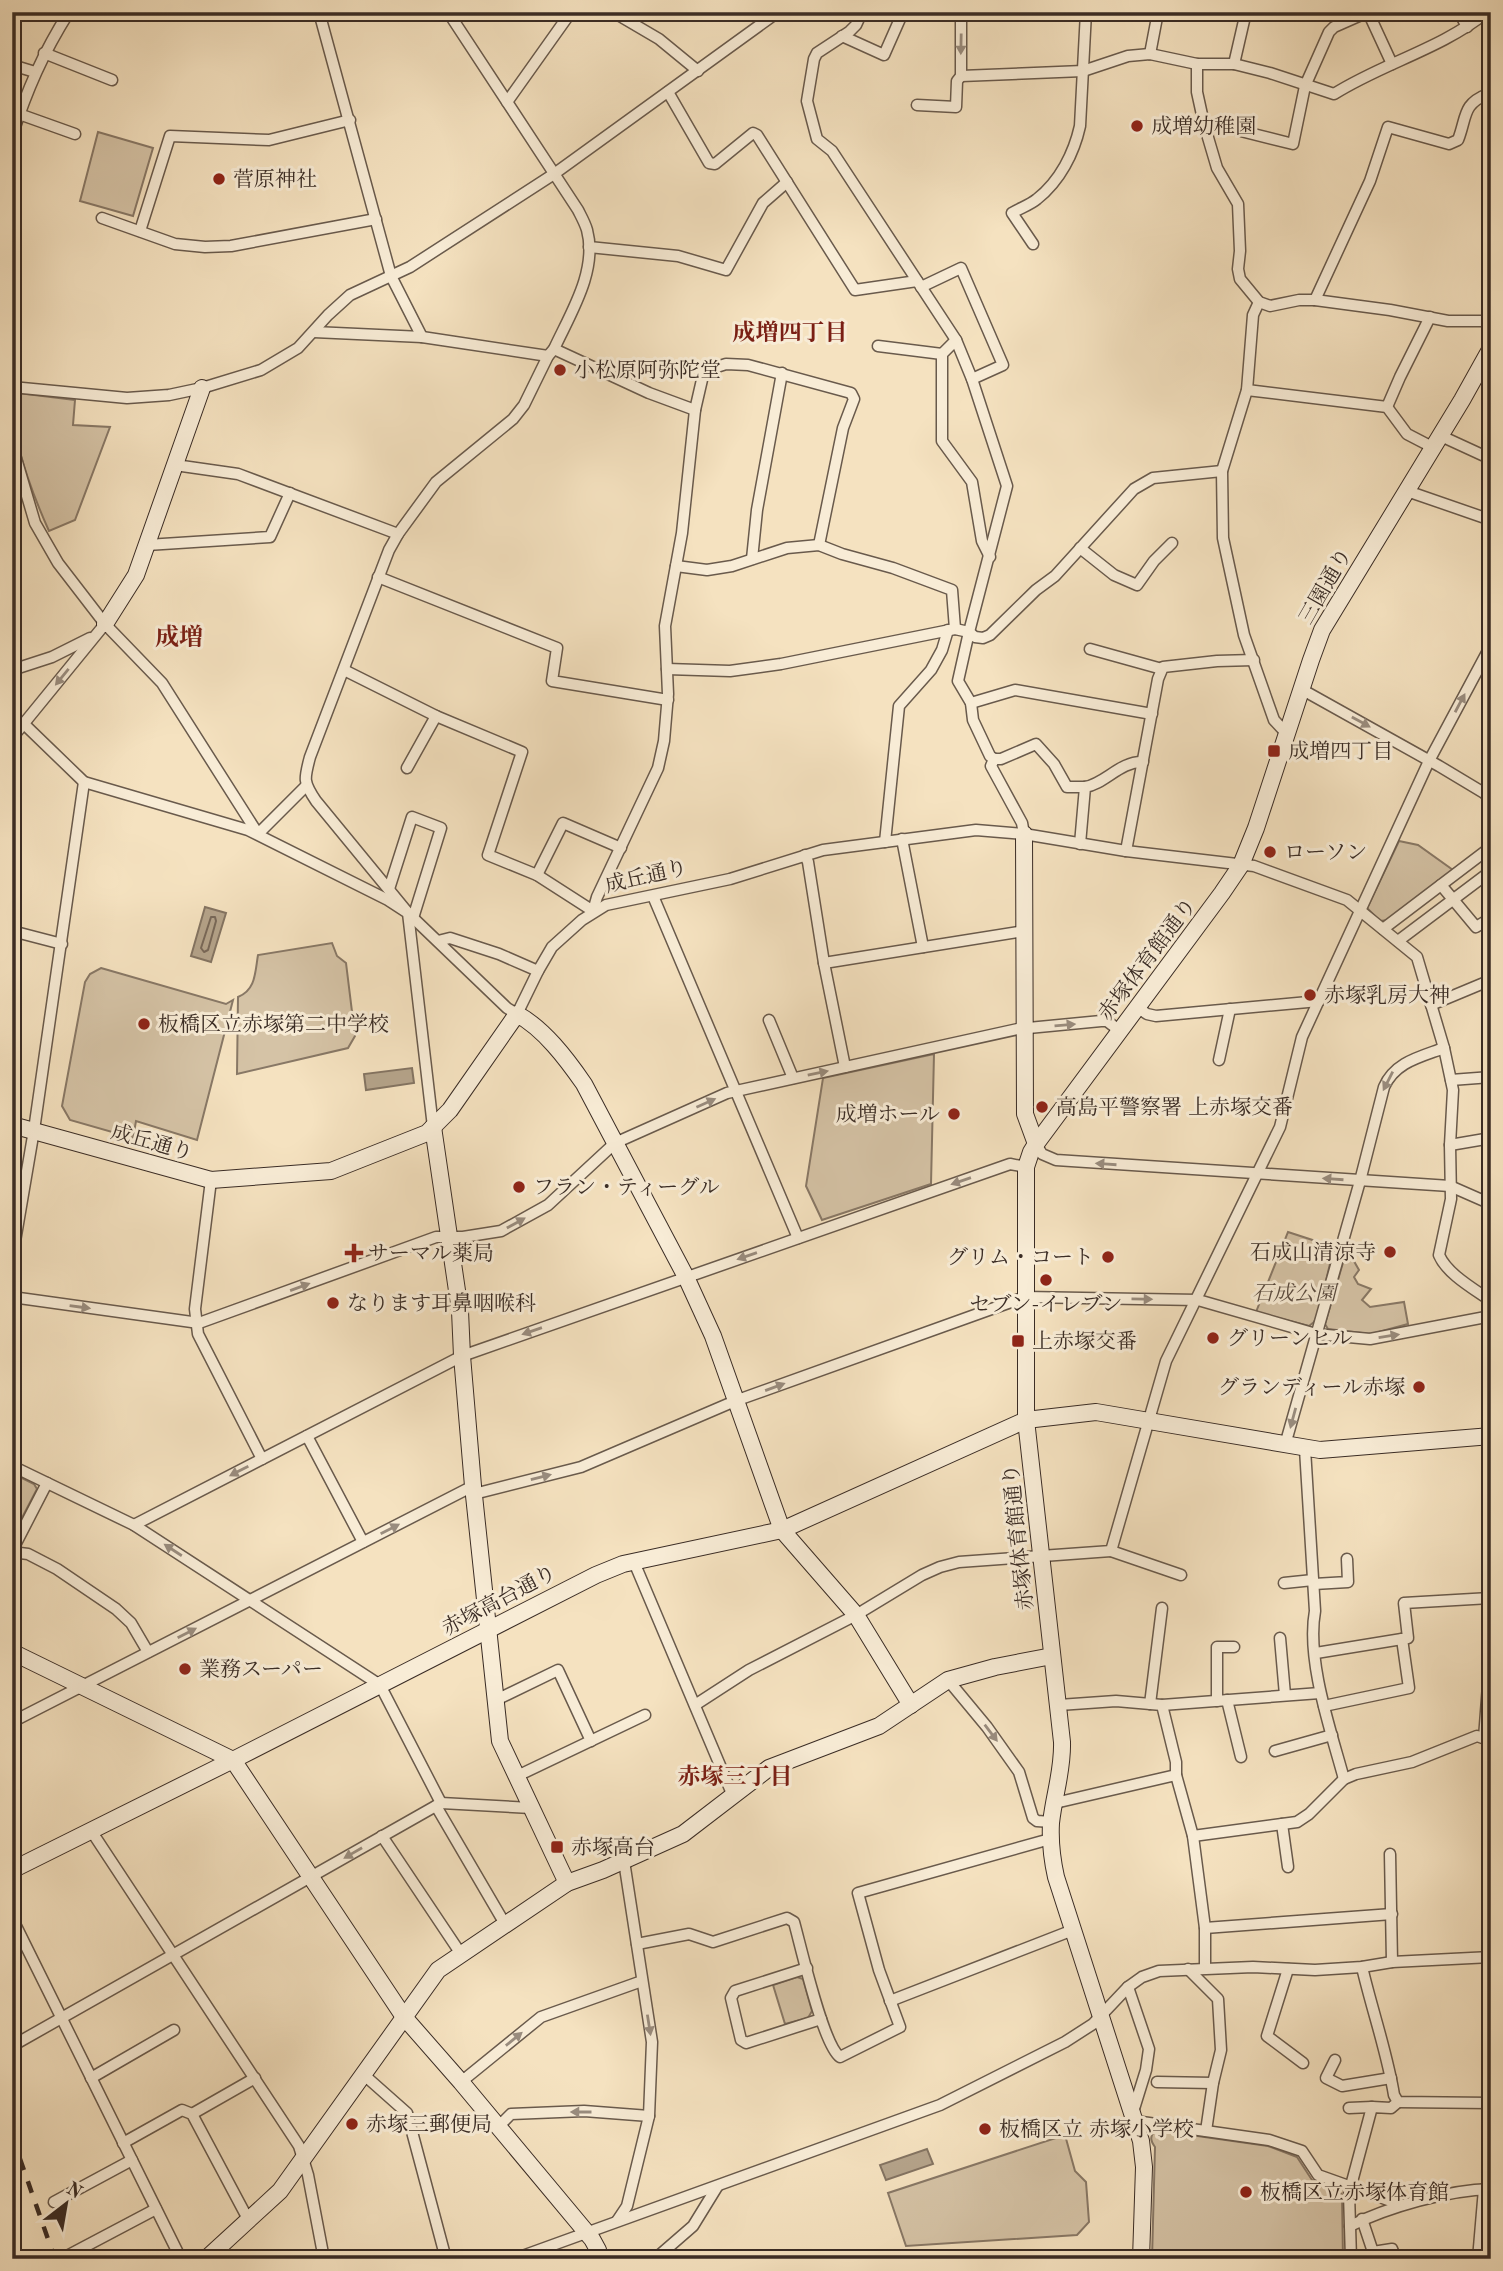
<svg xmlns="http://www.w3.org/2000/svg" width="1503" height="2271" font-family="'Old Standard TT','Noto Serif JP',serif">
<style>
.green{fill:#d5c3a6;stroke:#887866;stroke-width:2}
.water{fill:#b5a48b;stroke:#847462;stroke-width:2}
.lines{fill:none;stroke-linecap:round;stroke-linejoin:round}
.shore{stroke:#786858;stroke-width:2}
.street-casing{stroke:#695a4c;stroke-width:13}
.secondary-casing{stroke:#3a2c25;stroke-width:18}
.street{stroke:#f8ecd6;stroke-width:10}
.secondary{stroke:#f8ecd6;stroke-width:16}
.rail{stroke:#3a2c25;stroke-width:4.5;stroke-dasharray:12 12;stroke-linecap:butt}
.oneway{fill:#998c7e}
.poi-dot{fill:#8f2418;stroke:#f8ecd6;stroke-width:2.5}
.labels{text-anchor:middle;stroke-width:6;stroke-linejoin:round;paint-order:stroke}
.poi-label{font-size:21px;fill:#3a2c25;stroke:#f8ecd6;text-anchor:start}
.street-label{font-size:21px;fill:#3a2c25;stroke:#f8ecd6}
.park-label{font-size:21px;font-style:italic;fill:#594a3f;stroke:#f8ecd6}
.neighbourhood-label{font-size:23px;font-weight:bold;fill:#7a1f14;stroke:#f8ecd6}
.quarter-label{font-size:24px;font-weight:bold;fill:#7a1f14;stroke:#f8ecd6}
</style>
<rect width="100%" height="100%" fill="#f5e2c0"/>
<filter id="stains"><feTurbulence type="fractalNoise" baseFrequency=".00286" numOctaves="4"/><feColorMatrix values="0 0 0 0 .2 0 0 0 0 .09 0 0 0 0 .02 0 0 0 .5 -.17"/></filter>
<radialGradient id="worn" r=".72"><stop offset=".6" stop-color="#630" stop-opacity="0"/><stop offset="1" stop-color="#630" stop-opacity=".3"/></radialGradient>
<g class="green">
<polygon points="98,132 153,148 133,216 80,201"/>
<path d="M18 393 75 400 73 425 110 427 75 520 49 531C32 493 12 440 12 399Z"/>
<polygon points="1399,841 1418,845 1453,870 1388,920 1380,921 1367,908"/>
<path d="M332 943 337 956 346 963 355 1036 348 1048 237 1074 238 997C256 990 255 972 258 955Z"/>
<polygon points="101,968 226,1004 233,1000 197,1140 136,1121 133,1138 70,1120 62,1106 85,982 90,974"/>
<polygon points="934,1054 931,1184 822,1220 806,1186 823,1078"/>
<polygon points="1288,1232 1334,1247 1318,1314 1314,1322 1309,1326 1256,1312"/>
<polygon points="1347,1249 1359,1270 1354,1277 1358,1284 1371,1289 1362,1300 1370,1307 1404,1302 1408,1324 1371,1334 1328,1329 1325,1324"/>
<polygon points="12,1473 34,1484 37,1489 12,1537"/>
<polygon points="797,1977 803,1979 812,2011 808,2018 785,2024 773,1985"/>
<path d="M1155 2130 1268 2146 1297 2157 1312 2180 1337 2188 1342 2195 1343 2259H1152L1155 2147C1150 2140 1150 2137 1155 2130Z"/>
<polygon points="1065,2135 1075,2171 1086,2182 1089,2222 1077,2235 906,2246 888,2193"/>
</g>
<g class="water">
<polygon points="205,907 226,913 211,962 191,956"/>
<polygon points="412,1068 414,1083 366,1090 364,1074"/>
<polygon points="927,2149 933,2164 886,2180 880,2165"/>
</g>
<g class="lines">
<polygon class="shore" points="211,917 215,917 216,921 208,950 204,952 201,948"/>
<g class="street-casing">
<g id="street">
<polyline points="319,12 391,276 422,337"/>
<path d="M448 12 578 210C581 216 585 223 587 230 598 271 570 314 554 349L548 356 524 405 513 419 436 482 398 534 389 550 310 757C304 779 303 782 316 801L408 913 507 1008 517 1014 538 971 552 947 582 920 606 905 730 879 823 850 976 830 1024 834 1126 851 1254 866 1347 900 1417 957 1444 1048 1453 1090 1450 1145 1451 1199 1439 1255C1447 1274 1474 1289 1491 1301"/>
<polyline points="613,12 659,39 698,71"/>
<polyline points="862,12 856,25 849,32 817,53 814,59 807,101 817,139 832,151 956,340 972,379 1007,486 969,632 958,681 971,703 973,720 990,756 994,759 991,766 1022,823 1024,834"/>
<polyline points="1368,12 1392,64"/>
<polyline points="1459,12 1467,27"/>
<polyline points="842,36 884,55 903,12"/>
<polyline points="44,53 112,80"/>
<polyline points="1150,54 1158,12"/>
<polyline points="1197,64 1197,92 1204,124 1217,168 1238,204 1240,251 1238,269 1240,279 1259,302 1270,306 1299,300 1315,300 1390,310 1448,321 1491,321"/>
<polyline points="1234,64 1246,12"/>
<polyline points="12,65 35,72"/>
<path d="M961 76 1083 71 1128 56 1150 54 1197 64H1234L1270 73 1334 94C1383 63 1441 49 1487 12"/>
<polyline points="668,92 709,163 715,164 753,133 757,135 855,290 917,281"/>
<polyline points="507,102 571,12"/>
<polyline points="917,105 956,107 957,81 961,76 961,12"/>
<polyline points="19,114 75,134"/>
<polyline points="1204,124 1209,123 1293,144 1305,86 1329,32 1334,27 1368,12"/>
<path d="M12 136C27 90 43 53 69 12"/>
<polyline points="102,218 175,244 205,247 231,246 376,219"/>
<polyline points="140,231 170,136 269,140 350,120"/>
<path d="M1033 244 1012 213C1020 208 1030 205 1037 199 1060 181 1074 153 1080 126L1086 12"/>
<polyline points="589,247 678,256 726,270 763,203 787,182"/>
<polyline points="921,287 961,268 1003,365 972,379"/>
<path d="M1315 300 1370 181 1388 127 1449 144 1458 140C1467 117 1462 104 1488 94L1491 82"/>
<polyline points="1259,302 1253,315 1247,390 1222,471 1223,538 1244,635 1274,720 1287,734"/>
<polyline points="314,332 422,337 548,356"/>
<polyline points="956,340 942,354 942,441 972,482 982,541 990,557"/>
<polyline points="878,346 942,354"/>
<polyline points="554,349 649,393 695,410"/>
<polyline points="12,387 127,398 169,395 202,388 261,370 298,348 328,315 350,295 410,267 554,174 778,12"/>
<polyline points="1247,390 1387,407 1407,434 1434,448"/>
<polyline points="1387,407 1400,377 1430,317"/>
<polyline points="1441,436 1491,459"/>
<polyline points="12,445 35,523 58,563 105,624 162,683 258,834 306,786"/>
<polyline points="175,465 238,474 398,534"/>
<polyline points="1407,491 1491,520"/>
<polyline points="147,545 270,537 290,493"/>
<polyline points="1080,548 1114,575 1137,585 1154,561 1172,543"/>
<polyline points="752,559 757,510 782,373"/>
<polyline points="676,566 707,570 732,566 787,548 819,545 842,554 893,568 952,590 955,629"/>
<polyline points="378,577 557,648 552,681 668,700"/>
<polyline points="1090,649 1162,669"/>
<polyline points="667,669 730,671 781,664 955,629 969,632 975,637 983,638 990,635 1036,590 1055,576 1134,489 1153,478 1222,471"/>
<polyline points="12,670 52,657 90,638"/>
<polyline points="344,670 436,716 522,752 488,855 537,875 593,911 597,897 658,768 664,741 668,694 665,626 682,533 695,410 704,371 726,364 748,365 851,393 854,399 843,428 819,545"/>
<polyline points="1301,689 1439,766 1484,793 1491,800"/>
<polyline points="971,703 1015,690 1152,714"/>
<polyline points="24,724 84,782 248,830 388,900 408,913 433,1127"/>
<polyline points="12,738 105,624"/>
<polyline points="994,759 1001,759 1036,744 1054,764 1067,787 1085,787"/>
<polyline points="407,768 436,716"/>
<polyline points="902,839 923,947"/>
<polyline points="885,842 899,706 931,670 942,650 948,630"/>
<path d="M1080 844 1085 787C1105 784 1120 761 1143 762"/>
<polyline points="1126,851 1158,679 1163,667 1217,661 1254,660"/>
<polyline points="805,855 808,862 824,963 845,1067"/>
<polyline points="537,875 563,823 621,848"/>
<polyline points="1441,885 1476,927 1491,918"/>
<polyline points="389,889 412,817 441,828 413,918"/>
<polyline points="653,896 798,1238"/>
<polyline points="1383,929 1491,847"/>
<polyline points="12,931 62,944"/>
<polyline points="438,941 450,938 499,954 538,971"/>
<polyline points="1398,941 1491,871"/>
<polyline points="824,963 1024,931"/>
<polyline points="1431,1005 1491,980"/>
<polyline points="1137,1007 1147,1014 1156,1016 1319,1001"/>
<polyline points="769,1020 793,1078"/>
<polyline points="1219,1060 1230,1009"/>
<polyline points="1451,1080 1491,1077"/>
<polyline points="1036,1144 1042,1154 1056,1160 1450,1186 1491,1204"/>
<polyline points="1450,1145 1491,1138"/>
<polyline points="211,1180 195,1309 198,1334 262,1459"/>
<polyline points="12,1259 34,1130 84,782"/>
<polyline points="12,1297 199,1323 436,1237 463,1237 501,1231 548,1205 615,1143 727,1093 1018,1029 1101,1021 1107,1021 1120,1031"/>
<polyline points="307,1436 363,1542"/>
<path d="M1285 1445 1360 1181 1384 1087C1395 1062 1420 1057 1444 1048"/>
<path d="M1305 1449 1315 1611C1306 1660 1331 1731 1344 1779"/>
<polyline points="12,1466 134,1525 380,1685 441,1803"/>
<polyline points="474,1494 581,1467 735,1401 1025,1297 1198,1300 1316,1334 1370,1339 1491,1316"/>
<polyline points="134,1525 462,1356 1010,1164 1026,1167"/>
<polyline points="12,1551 47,1483"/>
<polyline points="1111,1551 1181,1575"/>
<polyline points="12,1552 28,1554 57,1569 116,1609 131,1623 148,1652"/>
<polyline points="634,1562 733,1796"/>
<polyline points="1284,1583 1313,1580"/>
<polyline points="1314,1584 1348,1582 1347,1559"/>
<polyline points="1280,1638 1285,1695"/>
<polyline points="1316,1653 1408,1638 1404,1603 1490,1598"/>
<polyline points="948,1680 987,1727 1019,1772 1033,1818 1037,1821 1051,1822"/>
<polyline points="496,1700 558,1670 591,1741"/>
<polyline points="1227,1700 1241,1757"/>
<polyline points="1217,1701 1217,1647 1234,1647"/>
<polyline points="1150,1704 1162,1608"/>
<polyline points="695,1705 749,1670 856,1615 922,1575 940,1567 959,1562 1111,1551 1166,1361 1280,1127 1302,1037 1429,761 1491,645"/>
<polyline points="1059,1705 1116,1701 1162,1705 1176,1762 1176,1775 1193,1836 1205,1928 1205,1968"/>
<polyline points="1162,1705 1320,1693"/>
<polyline points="1324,1706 1409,1688 1402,1639"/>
<polyline points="12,1722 473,1486"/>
<polyline points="1484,1738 1490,1659 1491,1548"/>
<polyline points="1275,1751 1332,1735"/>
<polyline points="515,1777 645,1715"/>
<polyline points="1055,1803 1176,1775"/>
<polyline points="436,1806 505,1924"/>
<polyline points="1282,1824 1288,1867"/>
<polyline points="92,1832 299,2146 308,2175 324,2259"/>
<polyline points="382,1836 461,1954"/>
<polyline points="1193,1836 1297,1822 1309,1814 1344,1779 1356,1774 1412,1762 1477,1736 1491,1741"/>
<polyline points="1390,1854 1392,1962"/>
<polyline points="12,1918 181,2259"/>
<polyline points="1205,1928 1392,1914"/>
<path d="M637 1944 689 1934 713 1942 787 1918 794 1922C801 1947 823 2045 840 2057L900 2027 879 1970 858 1893 1050 1839"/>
<path d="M1362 1967C1372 2010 1387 2052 1394 2095L1398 2102 1491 2103"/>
<polyline points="807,1968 735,1991 731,1998 741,2040 746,2043 821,2019"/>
<polyline points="1188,1969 1218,1999 1221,2050 1213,2083 1206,2131"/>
<polyline points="1288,1969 1267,2036 1303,2063"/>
<polyline points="1128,1987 1149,2049 1146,2070 1133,2112"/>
<polyline points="890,2001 1073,1930"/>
<polyline points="12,2046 441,1803 531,1808"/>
<polyline points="1335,2060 1326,2078 1342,2086 1391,2078"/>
<polyline points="363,2074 407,2113 446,2259"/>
<polyline points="91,2078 174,2030"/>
<polyline points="461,2082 541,2017 642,1981"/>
<polyline points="1157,2082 1213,2083"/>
<polyline points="1349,2108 1372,2107"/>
<polyline points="192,2114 255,2078"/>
<polyline points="1135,2121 1269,2140 1302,2151 1318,2175 1402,2205"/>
<polyline points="499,2126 511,2114 584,2111 649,2116"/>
<polyline points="123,2143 182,2110 192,2114 249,2221"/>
<polyline points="54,2202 132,2160"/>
<polyline points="1362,2219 1373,2252 1392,2249 1396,2259"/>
<polyline points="617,2221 627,2206 649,2116 652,2042 624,1861"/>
<path d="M1350 2226C1388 2207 1448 2190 1491 2189"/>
<polyline points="67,2256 156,2209"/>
<polyline points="514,2259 940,2105 1065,2042 1093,2024 1128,1987 1142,1977 1159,1971 1253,1967 1315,1970 1362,1967 1392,1962 1491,1957"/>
<polyline points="655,2259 693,2226 717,2187"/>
<polyline points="1351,2259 1349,2193 1372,2107 1391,2108 1398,2102"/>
<polyline points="1478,2259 1484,2189"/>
</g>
</g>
<g class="secondary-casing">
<g id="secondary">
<polyline points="105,624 136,575 202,388"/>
<polyline points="1024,834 1025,1114 1036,1144"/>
<path d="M12 1125 211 1180 331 1171 427 1133 450 1110 517 1014C544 1029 566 1058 584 1084L686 1277 713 1336 782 1530 856 1615 911 1705"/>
<polyline points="433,1127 460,1311 462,1356 473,1486 500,1741 567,1883"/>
<polyline points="12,1652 233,1760 404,2017 461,2082 592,2239 598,2250 598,2259"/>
<polyline points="12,1870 233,1760 596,1575 623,1564 782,1530 1026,1420 1096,1412 1320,1450 1491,1436"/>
<polyline points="206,2259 280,2191 438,1970 567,1883 603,1870 683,1834 769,1768 879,1726 948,1680 995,1667 1052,1656"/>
<path d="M1141 2259 1144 2167 1141 2141 1056 1877C1052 1859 1050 1841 1051 1823 1054 1795 1063 1770 1062 1742L1026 1420V1167L1031 1152 1036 1144 1222 893 1241 865 1256 828 1311 660 1322 630 1462 400 1491 348"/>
</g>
</g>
<use href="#street" class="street"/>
<use href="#secondary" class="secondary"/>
<polyline class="rail" points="12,2136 55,2259"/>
</g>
<defs><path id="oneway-solid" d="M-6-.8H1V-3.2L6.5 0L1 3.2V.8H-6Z" transform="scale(1.75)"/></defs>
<g class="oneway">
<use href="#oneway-solid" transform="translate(961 44) rotate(91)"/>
<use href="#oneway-solid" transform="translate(62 677) rotate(129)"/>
<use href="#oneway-solid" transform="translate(1460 703) rotate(-62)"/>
<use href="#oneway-solid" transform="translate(1361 722) rotate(29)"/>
<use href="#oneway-solid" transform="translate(1065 1025) rotate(-5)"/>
<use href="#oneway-solid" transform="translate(818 1073) rotate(-12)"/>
<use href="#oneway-solid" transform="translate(1388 1081) rotate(117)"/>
<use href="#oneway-solid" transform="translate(706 1103) rotate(-24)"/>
<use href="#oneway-solid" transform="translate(1106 1164) rotate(-176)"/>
<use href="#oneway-solid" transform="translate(1333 1179) rotate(-176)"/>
<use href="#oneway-solid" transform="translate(961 1181) rotate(161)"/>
<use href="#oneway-solid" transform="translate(516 1223) rotate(-29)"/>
<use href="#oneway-solid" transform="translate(747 1256) rotate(161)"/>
<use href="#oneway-solid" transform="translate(300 1287) rotate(-20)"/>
<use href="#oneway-solid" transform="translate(1142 1299) rotate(1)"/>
<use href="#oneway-solid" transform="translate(80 1307) rotate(8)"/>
<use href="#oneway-solid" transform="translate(532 1331) rotate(161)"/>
<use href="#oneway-solid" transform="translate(1389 1336) rotate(-9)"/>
<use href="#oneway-solid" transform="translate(775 1387) rotate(-20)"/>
<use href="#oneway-solid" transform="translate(1293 1418) rotate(105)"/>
<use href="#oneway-solid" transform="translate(239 1471) rotate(153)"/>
<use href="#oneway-solid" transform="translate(541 1477) rotate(-14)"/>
<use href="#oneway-solid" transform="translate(390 1529) rotate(-27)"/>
<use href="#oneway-solid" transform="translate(173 1550) rotate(-147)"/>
<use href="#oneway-solid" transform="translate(187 1633) rotate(-27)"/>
<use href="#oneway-solid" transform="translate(991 1733) rotate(53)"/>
<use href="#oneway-solid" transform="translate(353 1853) rotate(150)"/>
<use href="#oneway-solid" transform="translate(649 2025) rotate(81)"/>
<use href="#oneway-solid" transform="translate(514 2039) rotate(-39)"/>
<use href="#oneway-solid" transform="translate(581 2112) rotate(-180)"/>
</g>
<g class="poi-dot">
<circle cx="1137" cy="126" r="7"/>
<circle cx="219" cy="179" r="7"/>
<circle cx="560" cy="370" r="7"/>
<rect x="1267" y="744" width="14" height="14" rx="3.5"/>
<circle cx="1270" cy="852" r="7"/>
<circle cx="1310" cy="995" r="7"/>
<circle cx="144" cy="1024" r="7"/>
<circle cx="1042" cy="1107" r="7"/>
<circle cx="954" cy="1114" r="7"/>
<circle cx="519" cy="1187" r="7"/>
<circle cx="1390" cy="1252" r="7"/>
<path d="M350.5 1242.5h7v7h7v7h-7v7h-7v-7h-7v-7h7z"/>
<circle cx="1108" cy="1257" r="7"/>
<circle cx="1046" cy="1280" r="7"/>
<circle cx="333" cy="1303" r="7"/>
<circle cx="1213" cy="1338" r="7"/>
<rect x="1011" y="1334" width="14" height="14" rx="3.5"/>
<circle cx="1419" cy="1387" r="7"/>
<circle cx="185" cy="1669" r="7"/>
<rect x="550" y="1840" width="14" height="14" rx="3.5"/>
<circle cx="352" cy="2124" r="7"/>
<circle cx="985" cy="2129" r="7"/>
<circle cx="1246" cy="2192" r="7"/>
</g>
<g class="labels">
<g class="poi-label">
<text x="1151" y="133">成増幼稚園</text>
<text x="233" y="186">菅原神社</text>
<text x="574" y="377">小松原阿弥陀堂</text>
<text x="1288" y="758">成増四丁目</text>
<text x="1284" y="859">ローソン</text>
<text x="1324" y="1002">赤塚乳房大神</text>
<text x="158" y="1031">板橋区立赤塚第二中学校</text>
<text x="1056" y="1114">高島平警察署 上赤塚交番</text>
<text x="940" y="1121" text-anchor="end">成増ホール</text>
<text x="533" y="1194">フラン・ティーグル</text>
<text x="1376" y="1259" text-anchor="end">石成山清涼寺</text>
<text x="368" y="1260">サーマル薬局</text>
<text x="1094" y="1264" text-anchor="end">グリム・コート</text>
<text x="347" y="1310">なります耳鼻咽喉科</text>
<text x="1046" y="1311" text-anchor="middle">セブン-イレブン</text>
<text x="1227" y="1345">グリーンヒル</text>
<text x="1032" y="1348">上赤塚交番</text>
<text x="1405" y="1394" text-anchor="end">グランディール赤塚</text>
<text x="199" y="1676">業務スーパー</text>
<text x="571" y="1854">赤塚高台</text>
<text x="366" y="2131">赤塚三郵便局</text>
<text x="999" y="2136">板橋区立 赤塚小学校</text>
<text x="1260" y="2199">板橋区立赤塚体育館</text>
</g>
<g class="street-label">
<text transform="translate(1325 586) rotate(-60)" y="7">三園通り</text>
<text transform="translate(646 876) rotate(-13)" y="7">成丘通り</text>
<text transform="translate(1147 959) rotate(-53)" y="7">赤塚体育館通り</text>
<text transform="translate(152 1142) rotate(16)" y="7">成丘通り</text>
<text transform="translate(1018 1537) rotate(-96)" y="7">赤塚体育館通り</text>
<text transform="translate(499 1600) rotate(-28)" y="7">赤塚高台通り</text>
</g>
<g class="park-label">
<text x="1294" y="1300">石成公園</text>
</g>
<g class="neighbourhood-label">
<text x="790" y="340">成増四丁目</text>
<text x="735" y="1784">赤塚三丁目</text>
</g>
<g class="quarter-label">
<text x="179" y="645">成増</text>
</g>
</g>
<rect width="1503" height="2271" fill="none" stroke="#f5e2c0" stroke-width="42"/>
<rect x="14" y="14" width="1475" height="2243" fill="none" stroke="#3a2c25" stroke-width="3.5"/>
<rect x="21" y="21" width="1461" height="2229" fill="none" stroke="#3a2c25" stroke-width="2"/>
<g transform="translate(66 2204) rotate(31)" stroke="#f8ecd6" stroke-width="5" paint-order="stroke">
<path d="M0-5L12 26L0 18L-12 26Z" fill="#3a2c25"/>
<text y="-10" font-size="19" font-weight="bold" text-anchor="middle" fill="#3a2c25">N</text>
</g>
<rect width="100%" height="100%" filter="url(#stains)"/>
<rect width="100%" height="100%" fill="url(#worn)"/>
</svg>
